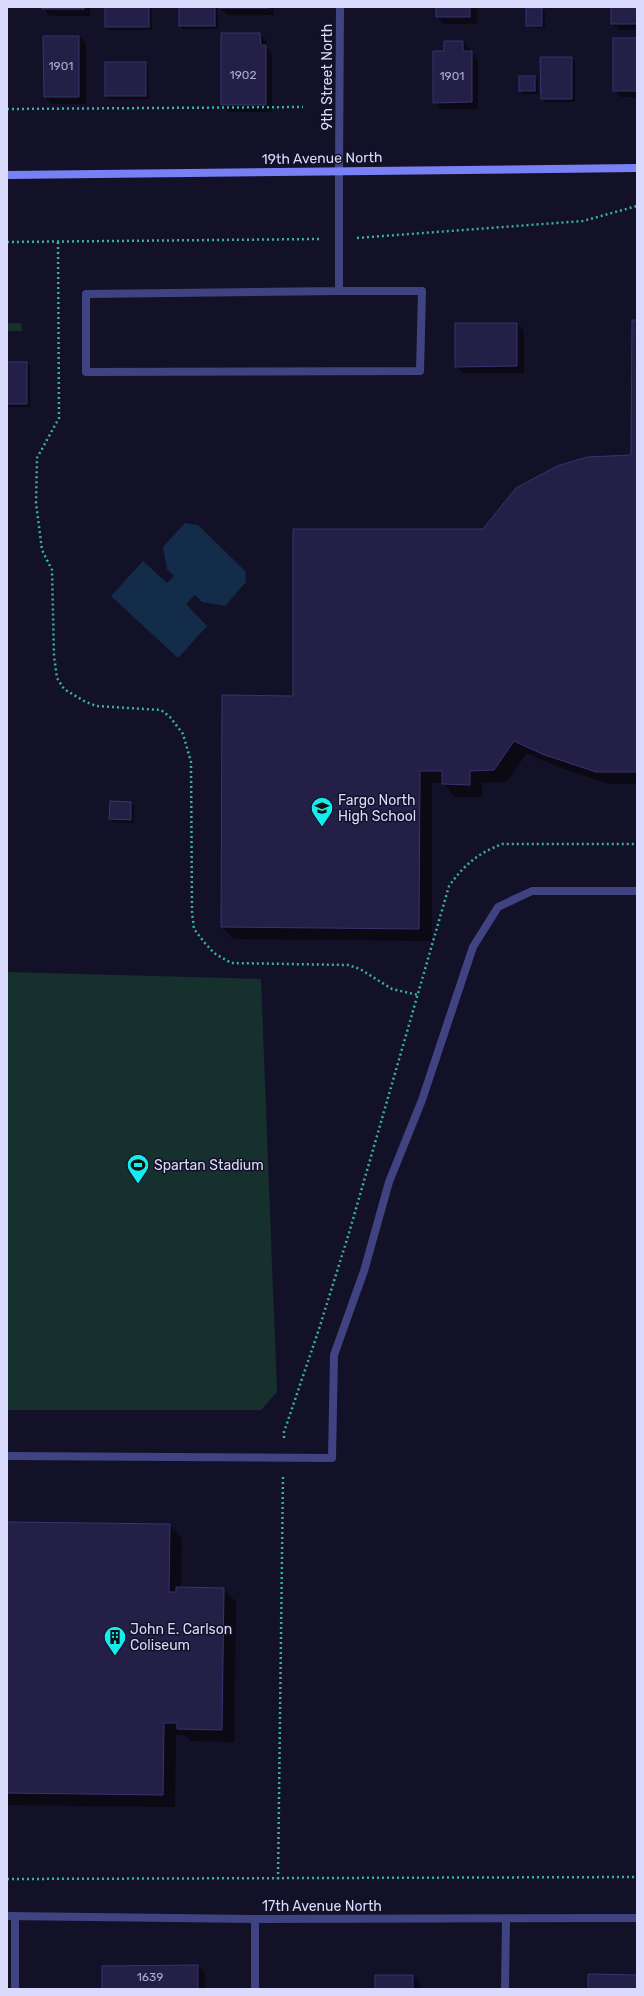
<svg xmlns="http://www.w3.org/2000/svg" width="644" height="1996" font-family="Rubik,sans-serif">
<style>
.green{fill:#15302d}
.water{fill:#122c4a}
.shadow{fill:#0007}
.building{fill:#231f46;stroke:#393370}
.lines{fill:none;stroke-linecap:round;stroke-linejoin:round}
.path{stroke:#39b19f;stroke-width:2.5;stroke-dasharray:2 3;stroke-linecap:butt}
.lane{stroke:#404382;stroke-width:8}
.street{stroke:#404382;stroke-width:8}
.secondary{stroke:#7880f5;stroke-width:8}
.labels{text-anchor:middle;stroke-width:3;stroke-linejoin:round;paint-order:stroke}
.number-label{font-size:12px;fill:#acabce}
.street-label{font-size:14px;fill:#dadafc;stroke:#131127}
.poi-label{font-size:14px;fill:#dadafc;stroke:#131127;text-anchor:start}
</style>
<rect width="100%" height="100%" fill="#131127"/>
<g class="green">
<polygon points="7,323 21,323 22,331 7,331"/>
<polygon points="7,972 261,979 277,1392 261,1410 7,1410"/>
</g>
<polygon class="water" points="185,523 198,525 245,571 246,582 225,606 202,602 195,595 186,604 207,626 178,658 111,596 143,561 167,583 174,576 167,569 163,547"/>
<g class="shadow">
<polygon points="43,7 90,7 90,16 50,16"/>
<polygon points="106,7 152,7 152,30 109,30 106,27"/>
<polygon points="180,7 218,7 218,29 183,29 180,26"/>
<polygon points="219,7 274,7 274,15 227,15"/>
<polygon points="438,7 477,7 477,24 444,24 437,17"/>
<polygon points="612,7 637,7 637,30 619,30 612,23"/>
<polygon points="541,9 545,12 545,28 531,28 527,25"/>
<polygon points="260,34 267,41 267,48 272,53 272,112 229,112 222,105"/>
<polygon points="79,36 86,43 86,104 52,104 45,97"/>
<polygon points="637,39 637,97 621,97 614,90"/>
<polygon points="463,42 470,49 470,52 478,59 478,109 441,109 434,102 445,52"/>
<polygon points="572,58 575,62 575,102 545,102 542,98"/>
<polygon points="145,63 148,66 149,99 109,99 106,96"/>
<polygon points="535,77 538,80 538,94 523,94 520,91"/>
<polygon points="637,321 637,784 609,784 556,766 527,753 506,782 482,783 482,797 455,797 443,783 432,783 432,941 234,939 222,927 294,697 484,530 632,456"/>
<polygon points="517,324 524,331 524,373 463,373 456,366"/>
<polygon points="7,363 27,363 30,366 30,407 7,407"/>
<polygon points="131,803 134,806 134,823 113,822 110,819"/>
<polygon points="7,1523 170,1525 182,1538 181,1588 224,1589 236,1602 234,1742 191,1741 184,1735 176,1735 175,1807 7,1805"/>
<polygon points="198,1966 205,1973 205,1989 103,1989"/>
<polygon points="413,1976 420,1982 420,1989 376,1989"/>
</g>
<g class="building">
<rect x="42" y="7" width="42" height="2"/>
<rect x="105" y="7" width="44" height="20"/>
<rect x="179" y="7" width="36" height="19"/>
<rect x="219" y="7" width="49" height="1"/>
<rect x="436" y="7" width="34" height="10"/>
<rect x="611" y="7" width="26" height="17"/>
<rect x="526" y="8" width="16" height="18"/>
<polygon points="221,33 260,33 261,45 266,45 266,105 221,105"/>
<polygon points="43,36 79,36 79,97 44,97"/>
<rect x="613" y="38" width="24" height="53"/>
<polygon points="444,41 463,41 463,51 472,51 472,102 433,103 433,51 444,51"/>
<polygon points="540,57 572,57 572,99 541,99"/>
<rect x="105" y="62" width="41" height="34"/>
<rect x="519" y="76" width="16" height="15"/>
<polygon points="632,320 637,320 637,772 596,772 542,754 514,741 494,770 470,771 470,785 442,784 442,771 420,771 419,929 221,927 222,695 293,696 293,529 483,529 516,488 557,466 587,457 631,455"/>
<polygon points="455,323 517,323 517,366 455,367"/>
<rect x="7" y="362" width="20" height="42"/>
<polygon points="110,801 131,802 131,820 109,819"/>
<polygon points="7,1522 170,1524 169,1592 176,1592 176,1587 224,1588 222,1730 177,1729 177,1723 164,1723 163,1795 7,1793"/>
<polygon points="198,1965 198,1989 102,1989 102,1966"/>
<polygon points="588,1974 637,1975 637,1989 588,1989"/>
<rect x="375" y="1975" width="38" height="14"/>
</g>
<g class="lines">
<g class="path">
<polyline points="7,109 303,107"/>
<polyline points="357,238 583,221 637,206"/>
<polyline points="7,242 320,239"/>
<polyline points="58,242 59,418 37,458 36,503 42,550 52,570 54,656 57,678 64,689 84,701 96,706 161,710 170,717 183,734 191,762 192,912 194,929 204,942 214,953 231,963 348,965 360,969 392,989 418,995"/>
<path d="M284 1438V1432L319 1329 349 1233 449 886C464 865 477 854 502 844H637"/>
<polyline points="7,1879 637,1877"/>
<polyline points="278,1879 283,1475"/>
</g>
<g class="lane">
<polyline points="339,291 86,294 86,372 420,371 422,291 339,291 339,171"/>
<polyline points="7,1456 332,1458 334,1355 364,1271 389,1182 422,1100 473,947 498,907 532,891 637,891"/>
<polyline points="255,1989 255,1919"/>
</g>
<g class="street">
<polyline points="339,171 340,7"/>
<polyline points="7,1916 255,1919 637,1918"/>
<polyline points="15,1989 15,1916"/>
<polyline points="505,1989 506,1920"/>
</g>
<polyline class="secondary" points="7,175 637,168"/>
</g>
<defs>
<g id="school-pin" transform="scale(1.15)"><path d="M0 17L-7.5 6A9.5 9.5 0 1 1 7.5 6Z" fill="#14ecee" stroke="#131127"/><path d="M0-5L7-2L0 1L-7-2ZM-4 1L0 2.5L4 1V4Q0 6-4 4Z" fill="#111"/></g>
<g id="stadium-pin" transform="scale(1.15)"><path d="M0 17L-7.5 6A9.5 9.5 0 1 1 7.5 6Z" fill="#14ecee" stroke="#131127"/><path d="M0-5a6.5 5 0 1 0 0 10a6.5 5 0 1 0 0-10ZM-3.5-1.8h7v3.6h-7Z" fill="#111"/></g>
<g id="building-pin" transform="scale(1.15)"><path d="M0 17L-7.5 6A9.5 9.5 0 1 1 7.5 6Z" fill="#14ecee" stroke="#131127"/><path d="M-4-6H4V6H1V3H-1V6H-4ZM-2.5-4.3h1.7v1.8h-1.7ZM.8-4.3h1.7v1.8H.8ZM-2.5-1h1.7V.8h-1.7ZM.8-1h1.7V.8H.8Z" fill="#111"/></g>
</defs>
<g fill-rule="evenodd">
<use href="#school-pin" x="322" y="808"/>
<use href="#stadium-pin" x="138" y="1165"/>
<use href="#building-pin" x="115" y="1637"/>
</g>
<g class="labels">
<g class="number-label">
<text x="61" y="70">1901</text>
<text x="243" y="79">1902</text>
<text x="452" y="80">1901</text>
<text x="150" y="1981">1639</text>
</g>
<g class="street-label">
<text transform="translate(327 77) rotate(-90)" y="5">9th Street North</text>
<text transform="translate(322 158) rotate(-1)" y="5">19th Avenue North</text>
<text x="322" y="1911">17th Avenue North</text>
</g>
<g class="poi-label">
<text x="338" y="805">Fargo North<tspan x="338" dy="16">High School</tspan></text>
<text x="154" y="1170">Spartan Stadium</text>
<text x="130" y="1634">John E. Carlson<tspan x="130" dy="16">Coliseum</tspan></text>
</g>
</g>
<rect width="644" height="1996" fill="none" stroke="#dadafc" stroke-width="16"/>
</svg>
